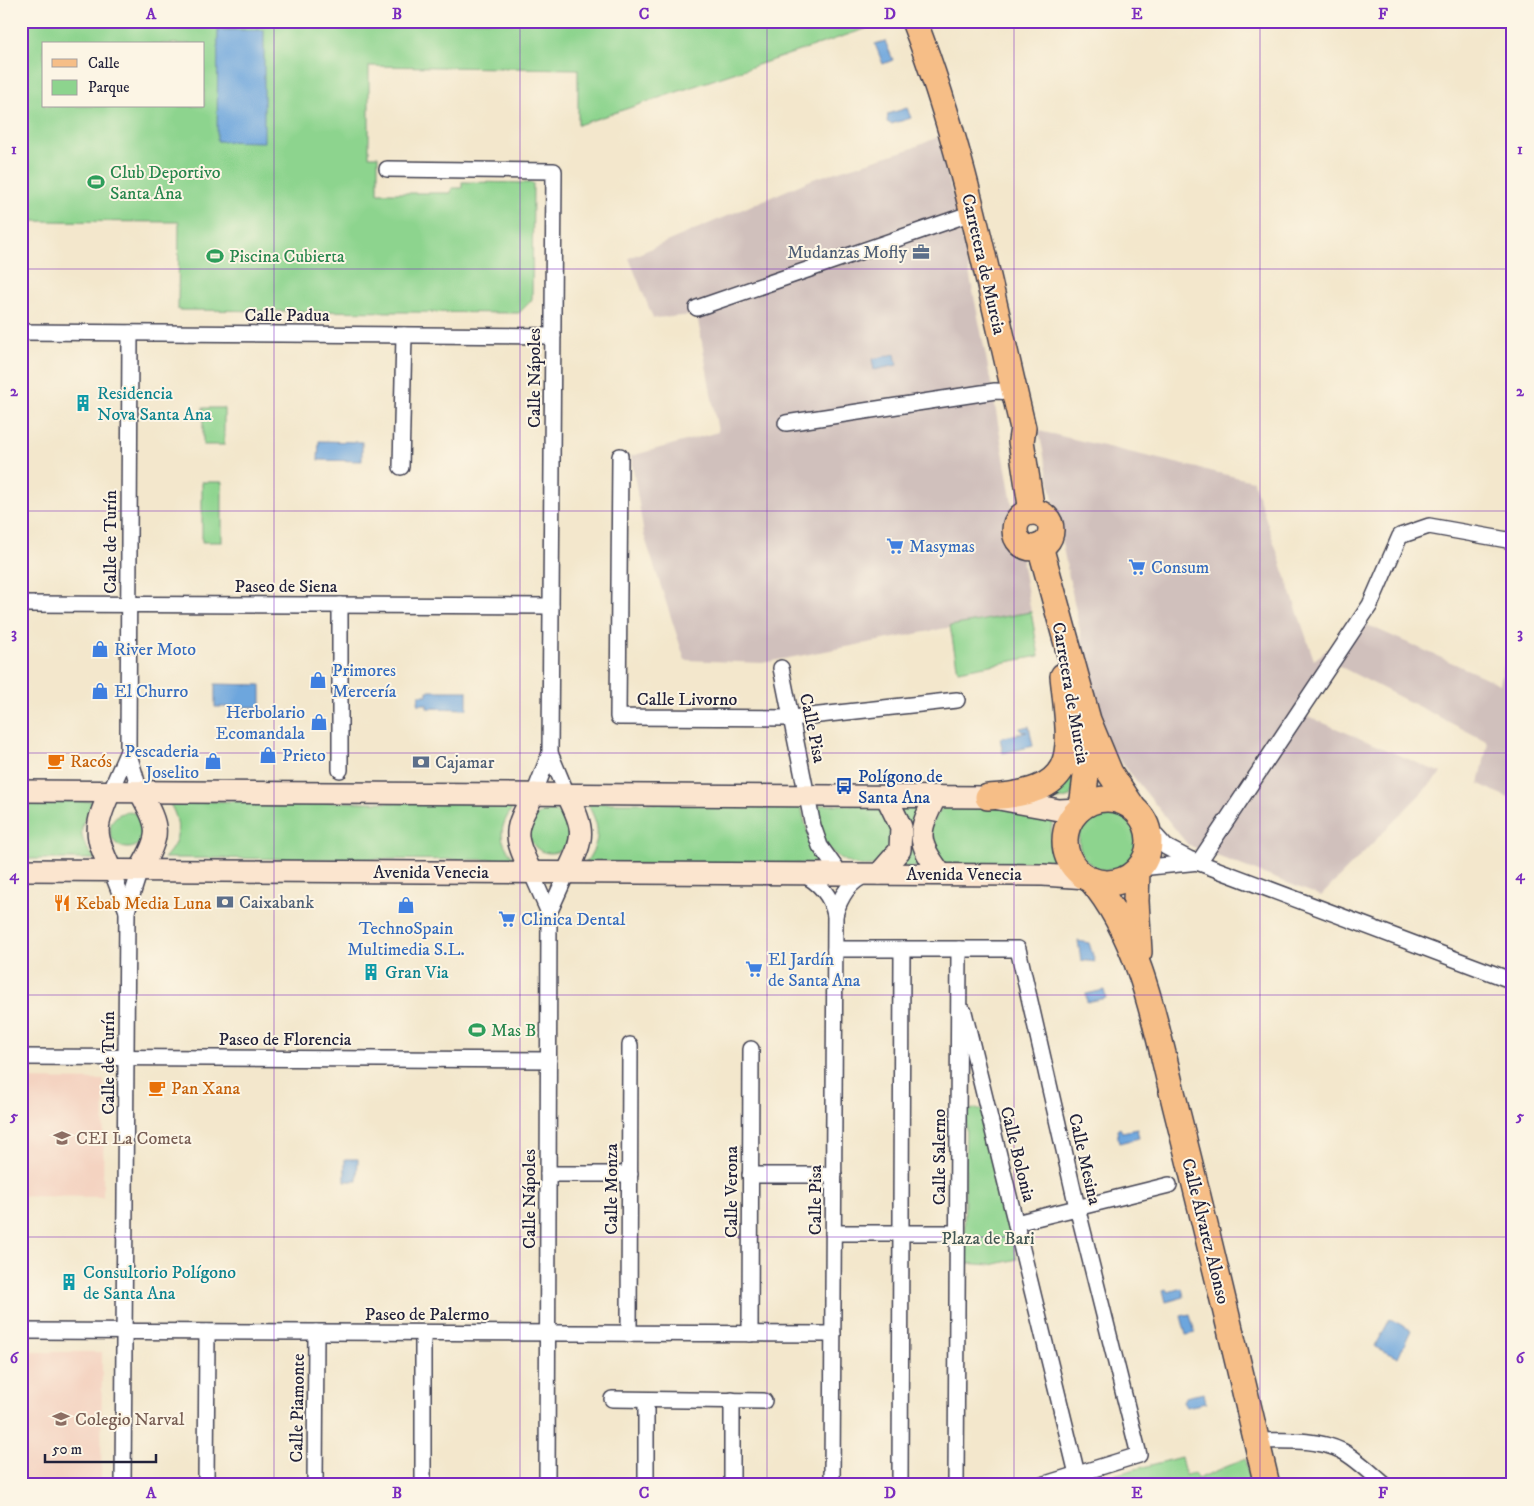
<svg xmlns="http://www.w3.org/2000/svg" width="1534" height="1506" font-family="'IM FELL DW Pica',serif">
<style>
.built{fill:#f4d3c1}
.industrial{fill:#d0c0bc}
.green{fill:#8dd48e;stroke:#587b64;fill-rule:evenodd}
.water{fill:#6da6dd;stroke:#48648c}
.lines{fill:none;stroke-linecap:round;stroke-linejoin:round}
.street-casing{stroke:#414051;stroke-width:18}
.secondary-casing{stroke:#414051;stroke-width:24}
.primary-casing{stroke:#414051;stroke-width:28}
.street{stroke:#fff;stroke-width:15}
.secondary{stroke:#fbe5cf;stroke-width:21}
.primary{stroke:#f6be87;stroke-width:25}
.grid{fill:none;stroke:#7b2cbf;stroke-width:1;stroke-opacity:0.55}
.labels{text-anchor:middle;stroke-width:4;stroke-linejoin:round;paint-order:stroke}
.leisure-label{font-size:18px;fill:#27864d;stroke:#fcf5e5;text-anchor:start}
.service-label{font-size:18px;fill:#4e5e75;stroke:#fcf5e5;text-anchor:start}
.street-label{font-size:18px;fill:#22223b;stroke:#fcf5e5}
.culture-label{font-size:18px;fill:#0d838f;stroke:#fcf5e5;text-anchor:start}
.shop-label{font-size:18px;fill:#366cbe;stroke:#fcf5e5;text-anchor:start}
.food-label{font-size:18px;fill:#c56008;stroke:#fcf5e5;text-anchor:start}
.transit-label{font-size:18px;fill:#164399;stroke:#fcf5e5;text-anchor:start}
.education-label{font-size:18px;fill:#785e54;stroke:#fcf5e5;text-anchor:start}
.park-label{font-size:18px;fill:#425754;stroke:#fcf5e5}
.neatline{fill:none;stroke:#7b2cbf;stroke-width:2}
.grid-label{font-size:16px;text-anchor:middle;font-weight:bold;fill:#7b2cbf}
</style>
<rect width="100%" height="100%" fill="#fcf5e5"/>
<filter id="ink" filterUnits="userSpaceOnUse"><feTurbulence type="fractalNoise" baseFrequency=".02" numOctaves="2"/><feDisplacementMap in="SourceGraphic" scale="10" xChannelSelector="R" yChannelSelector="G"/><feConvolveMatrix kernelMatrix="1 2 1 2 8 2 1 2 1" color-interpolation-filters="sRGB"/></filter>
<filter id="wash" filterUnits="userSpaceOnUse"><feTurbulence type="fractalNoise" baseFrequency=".0096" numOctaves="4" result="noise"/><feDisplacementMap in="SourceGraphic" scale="20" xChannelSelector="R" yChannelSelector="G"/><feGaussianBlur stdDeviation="1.12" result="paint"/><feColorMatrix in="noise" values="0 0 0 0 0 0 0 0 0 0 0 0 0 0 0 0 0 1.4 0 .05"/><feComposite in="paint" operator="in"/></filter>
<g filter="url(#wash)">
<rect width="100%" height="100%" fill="#f3e7cc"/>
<g class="built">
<polygon points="21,1079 104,1080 103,1197 21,1196"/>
<polygon points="21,1352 102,1352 101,1485 21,1485"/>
</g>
<g class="industrial">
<polygon points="938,137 959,221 990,377 1031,612 762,663 685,660 644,535 631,456 718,432 697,315 653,318 629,258 813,179 910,149"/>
<polygon points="1039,431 1253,481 1314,660 1363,623 1500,684 1513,621 1513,800 1479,784 1488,742 1335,664 1305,715 1441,773 1321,896 1188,845 1102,738"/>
</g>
<g class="green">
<path d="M21 21H883V23L578 125V69L369 66V156H378V193H451L452 188H462V182L533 183 532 300 519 313 178 310 179 222 24 221 21 310ZM44 44H204V106H44Z"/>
<rect x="203" y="408" width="21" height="37"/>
<rect x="202" y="482" width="20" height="60"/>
<polygon points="1031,612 1039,656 958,671 950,626"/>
<polygon points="1074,767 1076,785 1070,797 1059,800 1029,796"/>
<path d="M21 801H96C79 824 75 837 96 859H21Z"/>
<path d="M168 801 516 803C500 825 495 839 516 860L164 858C182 841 181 820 168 801Z"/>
<path d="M587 803H800L816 864H585C601 840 601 828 587 803Z"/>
<path d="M871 804C892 815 900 843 881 861 865 876 833 858 825 843 819 833 820 816 819 805Z"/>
<polygon points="898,806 923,807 924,867 898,867"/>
<path d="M943 806 1017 807 1054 817C1048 836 1051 849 1058 866L946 864 934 852 929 828Z"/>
<circle cx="550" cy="832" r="21"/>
<circle cx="128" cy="830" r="18"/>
<circle cx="1108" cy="841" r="29"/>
<polygon points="976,1108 984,1111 1017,1259 991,1265 964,1263 966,1112"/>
<polygon points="1181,1457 1185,1475 1195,1473 1197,1479 1245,1459 1251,1485 1076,1485"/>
</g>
<g class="water">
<polygon points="218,30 264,30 264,142 217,141"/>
<polygon points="885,41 893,60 883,64 875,44"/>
<polygon points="907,108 911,118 891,124 887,122 888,114"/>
<polygon points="895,354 897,365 874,370 872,359"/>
<polygon points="319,441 362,442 362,461 318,460"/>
<polygon points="215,684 261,685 261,707 215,707"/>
<polygon points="427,691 467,691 467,709 427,708 427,704 418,704 419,695 427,695"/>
<polygon points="1029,726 1033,746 1003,753 1000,738 1027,732 1021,731 1020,728"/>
<polygon points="1078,941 1089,943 1095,962 1081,960"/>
<polygon points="1104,990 1106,998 1087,1002 1086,994"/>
<polygon points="1120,1128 1122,1132 1137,1129 1139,1138 1119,1143 1117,1130"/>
<polygon points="345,1159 358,1159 357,1181 345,1181"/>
<polygon points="1182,1288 1184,1297 1166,1302 1163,1290 1166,1289 1168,1292"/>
<polygon points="1190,1314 1195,1333 1186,1335 1181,1316"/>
<polygon points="1390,1319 1411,1330 1398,1358 1375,1347"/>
<polygon points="1204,1393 1206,1403 1186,1407 1183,1402 1185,1397"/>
</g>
</g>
<g filter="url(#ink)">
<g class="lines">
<g class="street-casing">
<g id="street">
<polyline points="387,169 554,171 550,753 534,794"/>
<polyline points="697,308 972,213"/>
<polyline points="21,332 553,336"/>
<polyline points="130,333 128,751 140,792"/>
<polyline points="786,423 995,391 1014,392"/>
<polyline points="620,456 618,717 792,718 957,700"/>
<polyline points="401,467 404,335"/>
<polyline points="21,604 551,606"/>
<polyline points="781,668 813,826 820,846 840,874"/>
<polyline points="550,753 567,794"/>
<polyline points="340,770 340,605"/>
<polyline points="110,792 128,751"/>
<polyline points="1147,826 1166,847 1189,859 1513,981"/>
<polyline points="1140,868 1199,862 1370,605 1400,536 1429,526 1513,541"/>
<polyline points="111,870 127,911"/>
<polyline points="531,872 549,913"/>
<path d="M802 874C819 882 831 896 835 915L832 1485"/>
<path d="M835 915C840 897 849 882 866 875"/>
<polyline points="835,949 1018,949 1077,1207 1139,1455 1042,1485"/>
<polyline points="964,1012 1077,1474"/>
<polyline points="21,1057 549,1060"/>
<polyline points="548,1174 630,1174"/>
<polyline points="750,1175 834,1175"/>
<polyline points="1016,1223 1169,1185"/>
<polyline points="833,1233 957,1233"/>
<polyline points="21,1331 833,1334"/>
<polyline points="423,1333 423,1485"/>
<polyline points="629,1334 630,1045"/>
<polyline points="750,1334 751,1049"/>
<polyline points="612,1399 764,1401"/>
<path d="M1257 1441C1284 1441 1316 1438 1342 1451 1357 1459 1372 1474 1385 1485"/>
<polyline points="123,1485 127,911 140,870"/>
<polyline points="206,1485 207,1332"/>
<polyline points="315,1485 316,1332"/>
<polyline points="547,1485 549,913 567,873"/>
<polyline points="646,1485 646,1400"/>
<polyline points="732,1485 732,1400"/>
<polyline points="900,1485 902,949"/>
<polyline points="956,1485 959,949"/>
</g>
</g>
<g class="secondary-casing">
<g id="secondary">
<polyline points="21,791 988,797 1059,810 1079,809"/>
<path d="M110 792C94 828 94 834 111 870"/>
<path d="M936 796C917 834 916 840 941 874"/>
<polyline points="21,870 1043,875 1087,878"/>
<path d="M140 870C161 833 160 829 140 792"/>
<path d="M531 872C513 834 513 831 534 794"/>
<path d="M567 873C585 836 585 831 567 794"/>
<polyline points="879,874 900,850 901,827 886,796"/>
</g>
</g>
<g class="primary-casing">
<g id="primary">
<path d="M914 21C965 152 990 292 1023 428L1021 441 1032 512"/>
<circle cx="1033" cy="530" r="18"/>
<polyline points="1040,546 1088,720 1110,773 1132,806"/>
<polyline points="1081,727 1086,776 1082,807"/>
<path d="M988 797C1083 792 1071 753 1063 676"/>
<circle cx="1107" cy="841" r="42"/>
<polyline points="1137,872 1136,901 1139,952"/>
<path d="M1091 880C1144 942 1158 1039 1178 1116 1209 1239 1238 1362 1267 1485"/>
</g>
</g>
<use href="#street" class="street"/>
<use href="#secondary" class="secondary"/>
<use href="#primary" class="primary"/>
</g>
</g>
<path class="grid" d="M274 21V1485M520 21V1485M767 21V1485M1014 21V1485M1260 21V1485M21 269H1513M21 511H1513M21 753H1513M21 995H1513M21 1237H1513"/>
<defs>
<g id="stadium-bare" transform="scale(1.35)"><path d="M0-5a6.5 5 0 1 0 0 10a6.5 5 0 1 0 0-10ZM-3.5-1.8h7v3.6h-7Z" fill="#2e9e5b" stroke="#fcf5e5" stroke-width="2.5" paint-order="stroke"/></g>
<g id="office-bare" transform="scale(1.35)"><path d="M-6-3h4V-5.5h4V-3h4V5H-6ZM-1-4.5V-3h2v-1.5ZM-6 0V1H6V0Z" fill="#5c6f8a" stroke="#fcf5e5" stroke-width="2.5" paint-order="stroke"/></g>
<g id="building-bare" transform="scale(1.35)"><path d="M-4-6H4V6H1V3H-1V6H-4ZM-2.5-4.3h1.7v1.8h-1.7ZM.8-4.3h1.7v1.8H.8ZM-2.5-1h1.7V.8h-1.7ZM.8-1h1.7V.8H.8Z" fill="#0f9aa8" stroke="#fcf5e5" stroke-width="2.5" paint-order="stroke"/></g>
<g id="supermarket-bare" transform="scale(1.35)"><path d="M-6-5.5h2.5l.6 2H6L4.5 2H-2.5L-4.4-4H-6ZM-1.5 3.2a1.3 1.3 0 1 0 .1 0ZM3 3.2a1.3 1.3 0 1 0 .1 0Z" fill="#3f7fe0" stroke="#fcf5e5" stroke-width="2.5" paint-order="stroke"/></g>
<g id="shop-bare" transform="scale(1.35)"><path d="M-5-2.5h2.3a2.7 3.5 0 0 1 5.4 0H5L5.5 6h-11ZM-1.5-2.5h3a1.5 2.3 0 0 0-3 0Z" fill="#3f7fe0" stroke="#fcf5e5" stroke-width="2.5" paint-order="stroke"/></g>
<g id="cafe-bare" transform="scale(1.35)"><path d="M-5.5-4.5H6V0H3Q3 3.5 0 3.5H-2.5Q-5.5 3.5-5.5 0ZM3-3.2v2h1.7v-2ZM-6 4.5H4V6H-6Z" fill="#e8710a" stroke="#fcf5e5" stroke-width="2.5" paint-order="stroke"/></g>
<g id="bank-bare" transform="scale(1.35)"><path d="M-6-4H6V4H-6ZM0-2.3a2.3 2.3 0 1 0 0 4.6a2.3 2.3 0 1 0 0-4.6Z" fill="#5c6f8a" stroke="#fcf5e5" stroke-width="2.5" paint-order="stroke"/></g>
<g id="bus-bare" transform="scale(1.35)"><path d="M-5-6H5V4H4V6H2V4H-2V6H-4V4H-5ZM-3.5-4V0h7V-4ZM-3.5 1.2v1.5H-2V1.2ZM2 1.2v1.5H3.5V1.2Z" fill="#1a4fb4" stroke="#fcf5e5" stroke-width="2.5" paint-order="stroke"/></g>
<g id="restaurant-bare" transform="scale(1.35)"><path d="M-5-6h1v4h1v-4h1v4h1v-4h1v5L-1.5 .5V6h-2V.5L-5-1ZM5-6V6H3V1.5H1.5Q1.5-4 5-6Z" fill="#e8710a" stroke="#fcf5e5" stroke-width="2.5" paint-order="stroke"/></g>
<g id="school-bare" transform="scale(1.35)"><path d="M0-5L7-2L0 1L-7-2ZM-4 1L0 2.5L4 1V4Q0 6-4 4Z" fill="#8d6e63" stroke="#fcf5e5" stroke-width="2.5" paint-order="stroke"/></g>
</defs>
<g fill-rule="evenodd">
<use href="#stadium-bare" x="96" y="182"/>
<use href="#office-bare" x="921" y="252"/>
<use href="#stadium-bare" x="215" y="256"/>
<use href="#building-bare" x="83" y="403"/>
<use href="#supermarket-bare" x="895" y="546"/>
<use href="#supermarket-bare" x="1137" y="567"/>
<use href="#shop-bare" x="100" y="649"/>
<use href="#shop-bare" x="318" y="680"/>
<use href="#shop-bare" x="100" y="691"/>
<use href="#shop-bare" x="319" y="722"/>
<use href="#shop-bare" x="268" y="755"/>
<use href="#cafe-bare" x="56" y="761"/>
<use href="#shop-bare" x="213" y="761"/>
<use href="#bank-bare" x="421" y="762"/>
<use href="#bus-bare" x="844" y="786"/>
<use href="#bank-bare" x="225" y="902"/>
<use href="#restaurant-bare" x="62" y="903"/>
<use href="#shop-bare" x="406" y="905"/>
<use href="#supermarket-bare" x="507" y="919"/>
<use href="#supermarket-bare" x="754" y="969"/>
<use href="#building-bare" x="371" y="972"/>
<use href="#stadium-bare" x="477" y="1030"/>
<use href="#cafe-bare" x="157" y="1088"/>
<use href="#school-bare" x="62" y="1138"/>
<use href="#building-bare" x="69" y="1282"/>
<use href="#school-bare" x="61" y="1419"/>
</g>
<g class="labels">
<g class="leisure-label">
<text x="110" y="178">Club Deportivo<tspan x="110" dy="21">Santa Ana</tspan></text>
<text x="229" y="262">Piscina Cubierta</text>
<text x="491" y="1036">Mas B</text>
</g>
<g class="service-label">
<text x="907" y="258" text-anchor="end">Mudanzas Mofly</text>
<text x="435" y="768">Cajamar</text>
<text x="239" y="908">Caixabank</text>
</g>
<g class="street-label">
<text transform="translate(984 264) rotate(77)" y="6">Carretera de Murcia</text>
<text x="287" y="321">Calle Padua</text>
<text transform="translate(534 378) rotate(-90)" y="6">Calle Nápoles</text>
<text transform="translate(110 542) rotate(-90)" y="6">Calle de Turín</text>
<text x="286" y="592">Paseo de Siena</text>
<text transform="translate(1071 693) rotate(80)" y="6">Carretera de Murcia</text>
<text x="687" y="705">Calle Livorno</text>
<text transform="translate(813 728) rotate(78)" y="6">Calle Pisa</text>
<text x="431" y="878">Avenida Venecia</text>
<text x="964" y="880">Avenida Venecia</text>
<text x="285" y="1045">Paseo de Florencia</text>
<text transform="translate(108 1063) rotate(-90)" y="6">Calle de Turín</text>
<text transform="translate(1018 1154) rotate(76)" y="6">Calle Bolonia</text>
<text transform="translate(939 1157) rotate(-90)" y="6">Calle Salerno</text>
<text transform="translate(1085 1159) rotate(77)" y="6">Calle Mesina</text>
<text transform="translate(611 1189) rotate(-90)" y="6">Calle Monza</text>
<text transform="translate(731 1192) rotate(-90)" y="6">Calle Verona</text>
<text transform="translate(529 1199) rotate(-90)" y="6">Calle Nápoles</text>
<text transform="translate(815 1200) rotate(-90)" y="6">Calle Pisa</text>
<text transform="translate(1206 1231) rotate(76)" y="6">Calle Álvarez Alonso</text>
<text x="427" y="1320">Paseo de Palermo</text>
<text transform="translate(297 1408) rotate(-89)" y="6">Calle Piamonte</text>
</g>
<g class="culture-label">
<text x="97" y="399">Residencia<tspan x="97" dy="21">Nova Santa Ana</tspan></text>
<text x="385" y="978">Gran Via</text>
<text x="83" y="1278">Consultorio Polígono<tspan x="83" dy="21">de Santa Ana</tspan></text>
</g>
<g class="shop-label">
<text x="909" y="552">Masymas</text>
<text x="1151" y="573">Consum</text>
<text x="114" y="655">River Moto</text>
<text x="332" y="676">Primores<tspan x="332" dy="21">Mercería</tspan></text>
<text x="114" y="697">El Churro</text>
<text x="305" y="718" text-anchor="end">Herbolario<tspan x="305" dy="21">Ecomandala</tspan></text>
<text x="199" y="757" text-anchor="end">Pescaderia<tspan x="199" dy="21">Joselito</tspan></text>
<text x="282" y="761">Prieto</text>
<text x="521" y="925">Clinica Dental</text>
<text x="406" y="934" text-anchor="middle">TechnoSpain<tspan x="406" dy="21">Multimedia S.L.</tspan></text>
<text x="768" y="965">El Jardín<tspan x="768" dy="21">de Santa Ana</tspan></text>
</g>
<g class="food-label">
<text x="70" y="767">Racós</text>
<text x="76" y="909">Kebab Media Luna</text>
<text x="171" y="1094">Pan Xana</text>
</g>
<g class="transit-label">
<text x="858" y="782">Polígono de<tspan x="858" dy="21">Santa Ana</tspan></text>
</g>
<g class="education-label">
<text x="76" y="1144">CEI La Cometa</text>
<text x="75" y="1425">Colegio Narval</text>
</g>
<g class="park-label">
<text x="988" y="1244">Plaza de Bari</text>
</g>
</g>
<rect width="1534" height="1506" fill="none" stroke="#fcf5e5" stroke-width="55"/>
<rect x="42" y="42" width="162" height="65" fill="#fcf5e5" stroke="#a5a1a1"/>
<rect x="52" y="59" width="25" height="8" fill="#f6be87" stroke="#a5a1a1"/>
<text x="88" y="68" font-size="15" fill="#22223b">Calle</text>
<rect x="52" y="80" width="25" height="15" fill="#8dd48e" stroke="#a5a1a1"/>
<text x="88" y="92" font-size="15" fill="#22223b">Parque</text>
<path d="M45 1454v8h111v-8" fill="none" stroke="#22223b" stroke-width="2.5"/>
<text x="52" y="1454" font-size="15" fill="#22223b" stroke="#fcf5e5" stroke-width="4" paint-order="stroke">50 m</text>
<rect x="28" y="28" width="1478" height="1450" class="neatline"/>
<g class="grid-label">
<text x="151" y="19">A</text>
<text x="397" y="19">B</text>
<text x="644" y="19">C</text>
<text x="890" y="19">D</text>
<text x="1137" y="19">E</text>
<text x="1383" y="19">F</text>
<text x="14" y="154">1</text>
<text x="1520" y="154">1</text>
<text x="14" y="396">2</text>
<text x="1520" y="396">2</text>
<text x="14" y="638">3</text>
<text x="1520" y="638">3</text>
<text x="14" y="880">4</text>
<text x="1520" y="880">4</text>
<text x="14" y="1121">5</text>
<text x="1520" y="1121">5</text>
<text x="14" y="1363">6</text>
<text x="1520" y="1363">6</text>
<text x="151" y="1498">A</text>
<text x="397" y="1498">B</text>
<text x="644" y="1498">C</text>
<text x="890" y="1498">D</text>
<text x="1137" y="1498">E</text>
<text x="1383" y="1498">F</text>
</g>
</svg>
